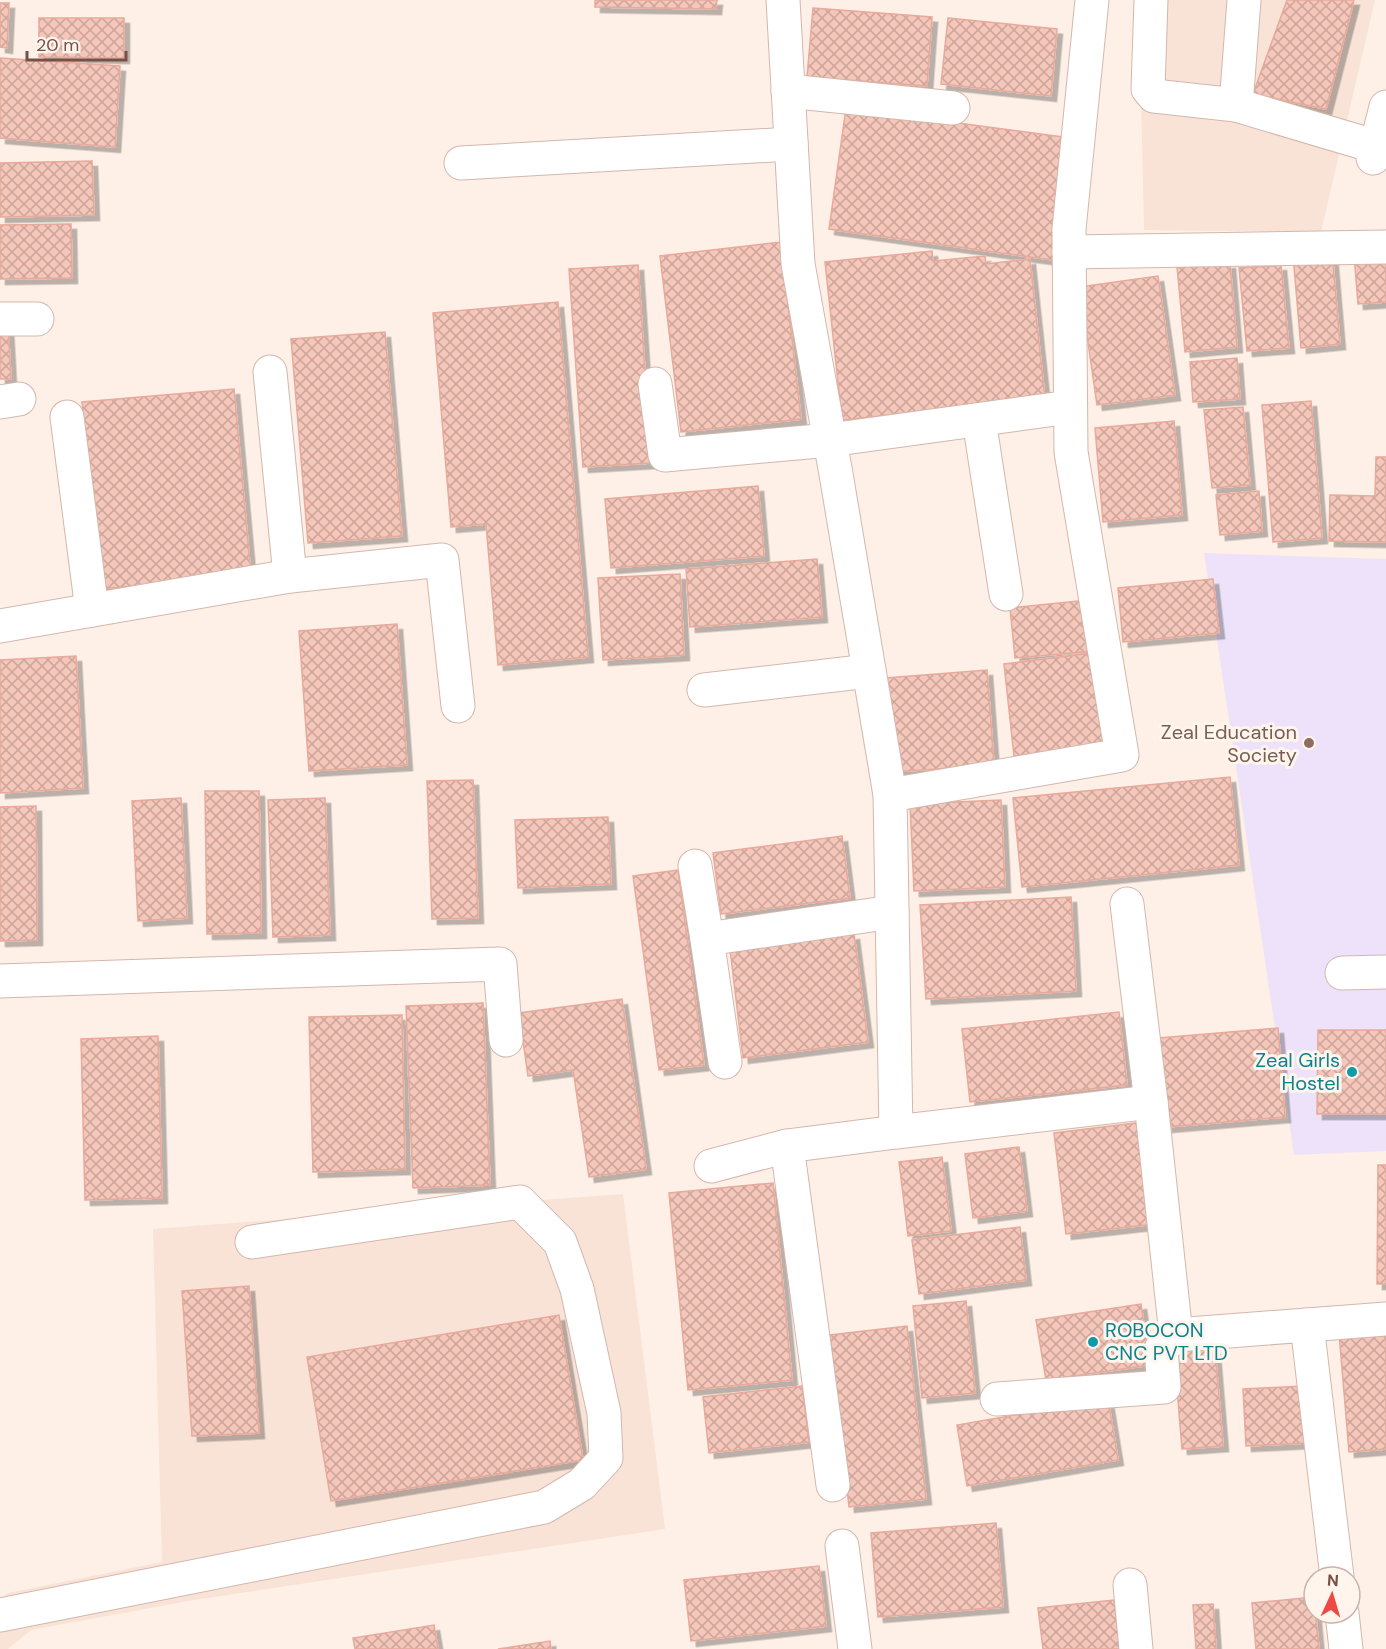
<svg xmlns="http://www.w3.org/2000/svg" width="1386" height="1649" font-family="'DM Sans',sans-serif">
<style>
.residential{fill:#f8e3d6}
.education{fill:#ede2fa}
.building{fill:url(#building-cross-hatch);stroke:#e9a99b;stroke-width:1.5;filter:url(#shadow)}
.lines{fill:none;stroke-linecap:round;stroke-linejoin:round}
.minor-casing{stroke:#d3b7ad;stroke-width:35}
.minor{stroke:#fff;stroke-width:33}
.education-dot{fill:#8d6e63;stroke:#fff5ed;stroke-width:2}
.culture-dot{fill:#0f9aa8;stroke:#fff5ed;stroke-width:2}
.labels{text-anchor:middle;stroke-width:6;stroke-linejoin:round;paint-order:stroke}
.education-label{font-size:20px;fill:#785e54;stroke:#fff5ed;text-anchor:end}
.culture-label{font-size:20px;fill:#0d838f;stroke:#fff5ed;text-anchor:end}
</style>
<defs>
<pattern id="building-cross-hatch" width="8" height="8" patternUnits="userSpaceOnUse" patternTransform="scale(1.5)"><rect width="8" height="8" fill="#f5c7bb"/><path d="M0 0l8 8M0 8l8-8" fill="none" stroke="#cba49a"/></pattern>
<filter id="shadow"><feDropShadow dx="5.5" dy="5.5" stdDeviation="0" flood-color="#0004"/></filter>
</defs>
<rect width="100%" height="100%" fill="#fef0e6"/>
<g class="residential">
<polygon points="1142,0 1375,0 1321,232 1144,230 1140,50"/>
<polygon points="623,1194 665,1529 194,1600 31,1630 8,1649 0,1649 0,1600 8,1593 162,1562 153,1229"/>
</g>
<polygon class="education" points="1204,553 1386,559 1386,1151 1294,1155"/>
<g class="building">
<polygon points="595,0 717,0 716,9 595,7"/>
<polygon points="1287,0 1354,0 1326,109 1253,94"/>
<polygon points="0,3 9,3 7,48 0,47"/>
<polygon points="813,8 932,17 927,86 807,77"/>
<polygon points="39,18 124,18 124,58 39,57"/>
<polygon points="948,18 1057,29 1051,96 941,84"/>
<polygon points="0,58 120,66 115,147 0,138"/>
<polygon points="846,108 1070,138 1053,260 829,229"/>
<polygon points="92,161 94,215 0,217 0,163"/>
<polygon points="71,224 72,278 0,279 0,225"/>
<polygon points="781,242 801,419 681,432 660,256"/>
<polygon points="932,251 933,261 985,256 986,264 1030,259 1045,399 842,420 825,262"/>
<polygon points="1332,251 1340,344 1301,348 1293,255"/>
<polygon points="1386,251 1386,302 1358,304 1354,254"/>
<polygon points="1230,263 1237,347 1185,352 1177,267"/>
<polygon points="638,265 651,463 583,467 569,269"/>
<polygon points="1281,265 1289,348 1247,351 1239,268"/>
<polygon points="1158,276 1175,395 1097,405 1080,287"/>
<polygon points="558,302 588,657 498,665 486,524 451,527 433,313"/>
<polygon points="0,325 8,325 11,379 0,379"/>
<polygon points="385,332 402,536 308,543 291,339"/>
<polygon points="1237,358 1240,399 1193,402 1190,362"/>
<polygon points="234,389 251,576 98,589 82,402"/>
<polygon points="1311,401 1322,538 1273,542 1262,405"/>
<polygon points="1243,407 1250,485 1212,488 1204,410"/>
<polygon points="1174,421 1182,515 1103,522 1095,428"/>
<polygon points="1376,457 1386,457 1386,542 1329,541 1330,495 1375,496"/>
<polygon points="758,486 764,556 611,568 605,499"/>
<polygon points="1259,491 1262,531 1220,535 1216,495"/>
<polygon points="817,559 822,617 690,627 686,569"/>
<polygon points="680,574 684,655 603,660 598,578"/>
<polygon points="1213,579 1219,633 1123,642 1118,588"/>
<polygon points="1088,600 1094,651 1015,658 1010,608"/>
<polygon points="397,624 407,765 309,771 299,631"/>
<polygon points="1100,652 1111,744 1014,756 1004,664"/>
<polygon points="76,656 83,788 0,793 0,660"/>
<polygon points="987,670 994,765 892,772 886,678"/>
<polygon points="1230,777 1239,865 1022,887 1013,798"/>
<polygon points="473,780 478,918 432,919 427,781"/>
<polygon points="205,791 259,791 261,933 207,934"/>
<polygon points="181,798 187,918 138,921 132,801"/>
<polygon points="325,798 330,935 273,937 268,800"/>
<polygon points="1001,800 1005,887 914,891 910,804"/>
<polygon points="36,806 37,940 0,941 0,807"/>
<polygon points="608,817 611,884 518,888 515,820"/>
<polygon points="842,836 850,898 721,914 713,853"/>
<polygon points="678,870 704,1065 659,1070 633,876"/>
<polygon points="1071,897 1076,991 926,999 920,905"/>
<polygon points="854,934 868,1042 743,1058 730,949"/>
<polygon points="622,999 646,1169 589,1177 573,1070 528,1076 519,1013"/>
<polygon points="483,1003 490,1185 413,1188 406,1006"/>
<polygon points="1119,1012 1127,1085 970,1102 962,1029"/>
<polygon points="402,1015 405,1169 313,1172 309,1017"/>
<polygon points="1278,1028 1285,1117 1167,1127 1159,1038"/>
<polygon points="1318,1030 1386,1030 1386,1114 1317,1114"/>
<polygon points="158,1036 162,1198 85,1200 81,1039"/>
<polygon points="1143,1122 1155,1224 1066,1234 1054,1133"/>
<polygon points="1019,1147 1027,1211 973,1218 965,1154"/>
<polygon points="942,1157 951,1231 908,1236 899,1162"/>
<polygon points="1378,1165 1386,1165 1386,1284 1377,1284"/>
<polygon points="773,1183 792,1380 688,1390 669,1193"/>
<polygon points="1020,1227 1026,1280 919,1294 912,1240"/>
<polygon points="249,1286 259,1433 192,1436 182,1291"/>
<polygon points="966,1301 975,1393 922,1398 913,1306"/>
<polygon points="1141,1304 1150,1365 1046,1380 1036,1320"/>
<polygon points="559,1315 583,1460 331,1501 307,1357"/>
<polygon points="907,1326 926,1499 849,1507 830,1335"/>
<polygon points="1386,1330 1386,1449 1349,1452 1339,1333"/>
<polygon points="1215,1349 1223,1446 1182,1449 1174,1352"/>
<polygon points="802,1386 809,1442 709,1453 703,1397"/>
<polygon points="1304,1386 1306,1443 1246,1446 1243,1389"/>
<polygon points="1108,1399 1118,1460 967,1486 957,1425"/>
<polygon points="996,1523 1003,1607 878,1617 871,1533"/>
<polygon points="819,1566 826,1626 691,1641 684,1580"/>
<polygon points="1314,1597 1319,1649 1256,1649 1252,1603"/>
<polygon points="1114,1600 1120,1649 1043,1649 1038,1608"/>
<polygon points="1213,1604 1216,1649 1196,1649 1193,1605"/>
<polygon points="434,1625 438,1649 355,1649 353,1638"/>
<polygon points="550,1641 551,1649 498,1649"/>
</g>
<g class="lines">
<g class="minor-casing">
<g id="minor">
<polyline points="783,0 798,264 836,474 890,795 896,1132 1151,1102 1176,1335"/>
<polyline points="1151,0 1148,89 1154,96 1236,105"/>
<polyline points="1244,0 1236,105 1377,147"/>
<polyline points="788,91 953,108"/>
<polyline points="1373,158 1386,107"/>
<polyline points="461,163 791,144"/>
<polyline points="1069,252 1386,247"/>
<polyline points="0,319 37,319"/>
<polyline points="270,372 290,576"/>
<polyline points="655,384 665,455 830,440 1070,407"/>
<polyline points="0,402 19,399"/>
<polyline points="67,417 92,610"/>
<polyline points="979,420 1006,594"/>
<polyline points="0,626 290,576 442,560 458,706"/>
<polyline points="704,690 869,671"/>
<polyline points="890,795 1122,755 1071,452 1069,229 1092,0"/>
<polyline points="695,866 707,939 892,912"/>
<polyline points="1127,904 1151,1102"/>
<polyline points="707,939 725,1062"/>
<polyline points="1342,973 1386,972"/>
<polyline points="0,981 500,964 506,1040"/>
<polyline points="787,1146 833,1485"/>
<polyline points="711,1166 787,1146 896,1132"/>
<polyline points="1307,1325 1386,1319"/>
<polyline points="997,1399 1164,1387 1161,1349 1176,1335 1307,1325 1337,1577"/>
<polyline points="842,1546 855,1649"/>
<polyline points="1130,1585 1136,1649"/>
<polyline points="1342,1613 1346,1649"/>
<polyline points="0,1615 544,1507 582,1484 606,1458 604,1413 577,1289 560,1242 520,1202 252,1242"/>
</g>
</g>
<use href="#minor" class="minor"/>
</g>
<circle class="education-dot" cx="1309" cy="743" r="6"/>
<g class="culture-dot">
<circle cx="1352" cy="1072" r="6"/>
<circle cx="1093" cy="1342" r="6"/>
</g>
<g class="labels">
<g class="education-label">
<text x="1297" y="739">Zeal Education<tspan x="1297" dy="23">Society</tspan></text>
</g>
<g class="culture-label">
<text x="1340" y="1067">Zeal Girls<tspan x="1340" dy="23">Hostel</tspan></text>
<text x="1105" y="1337" text-anchor="start">ROBOCON<tspan x="1105" dy="23">CNC PVT LTD</tspan></text>
</g>
</g>
<g transform="translate(1332 1595) rotate(4)"><circle r="28" fill="#fff5ed" stroke="#c9b3ab" stroke-width="1.5"/>
<path d="M0-4.5L10 22L0 15L-10 22Z" fill="#ef4944"/>
<text y="-9" font-size="16" font-weight="bold" text-anchor="middle" fill="#795048">N</text>
</g>
<path d="M27 51v9h99v-9" fill="none" stroke="#795048" stroke-width="3"/>
<text x="36" y="51" font-size="18" fill="#795048" stroke="#fff5ed" stroke-width="4.5" paint-order="stroke">20 m</text>
</svg>
